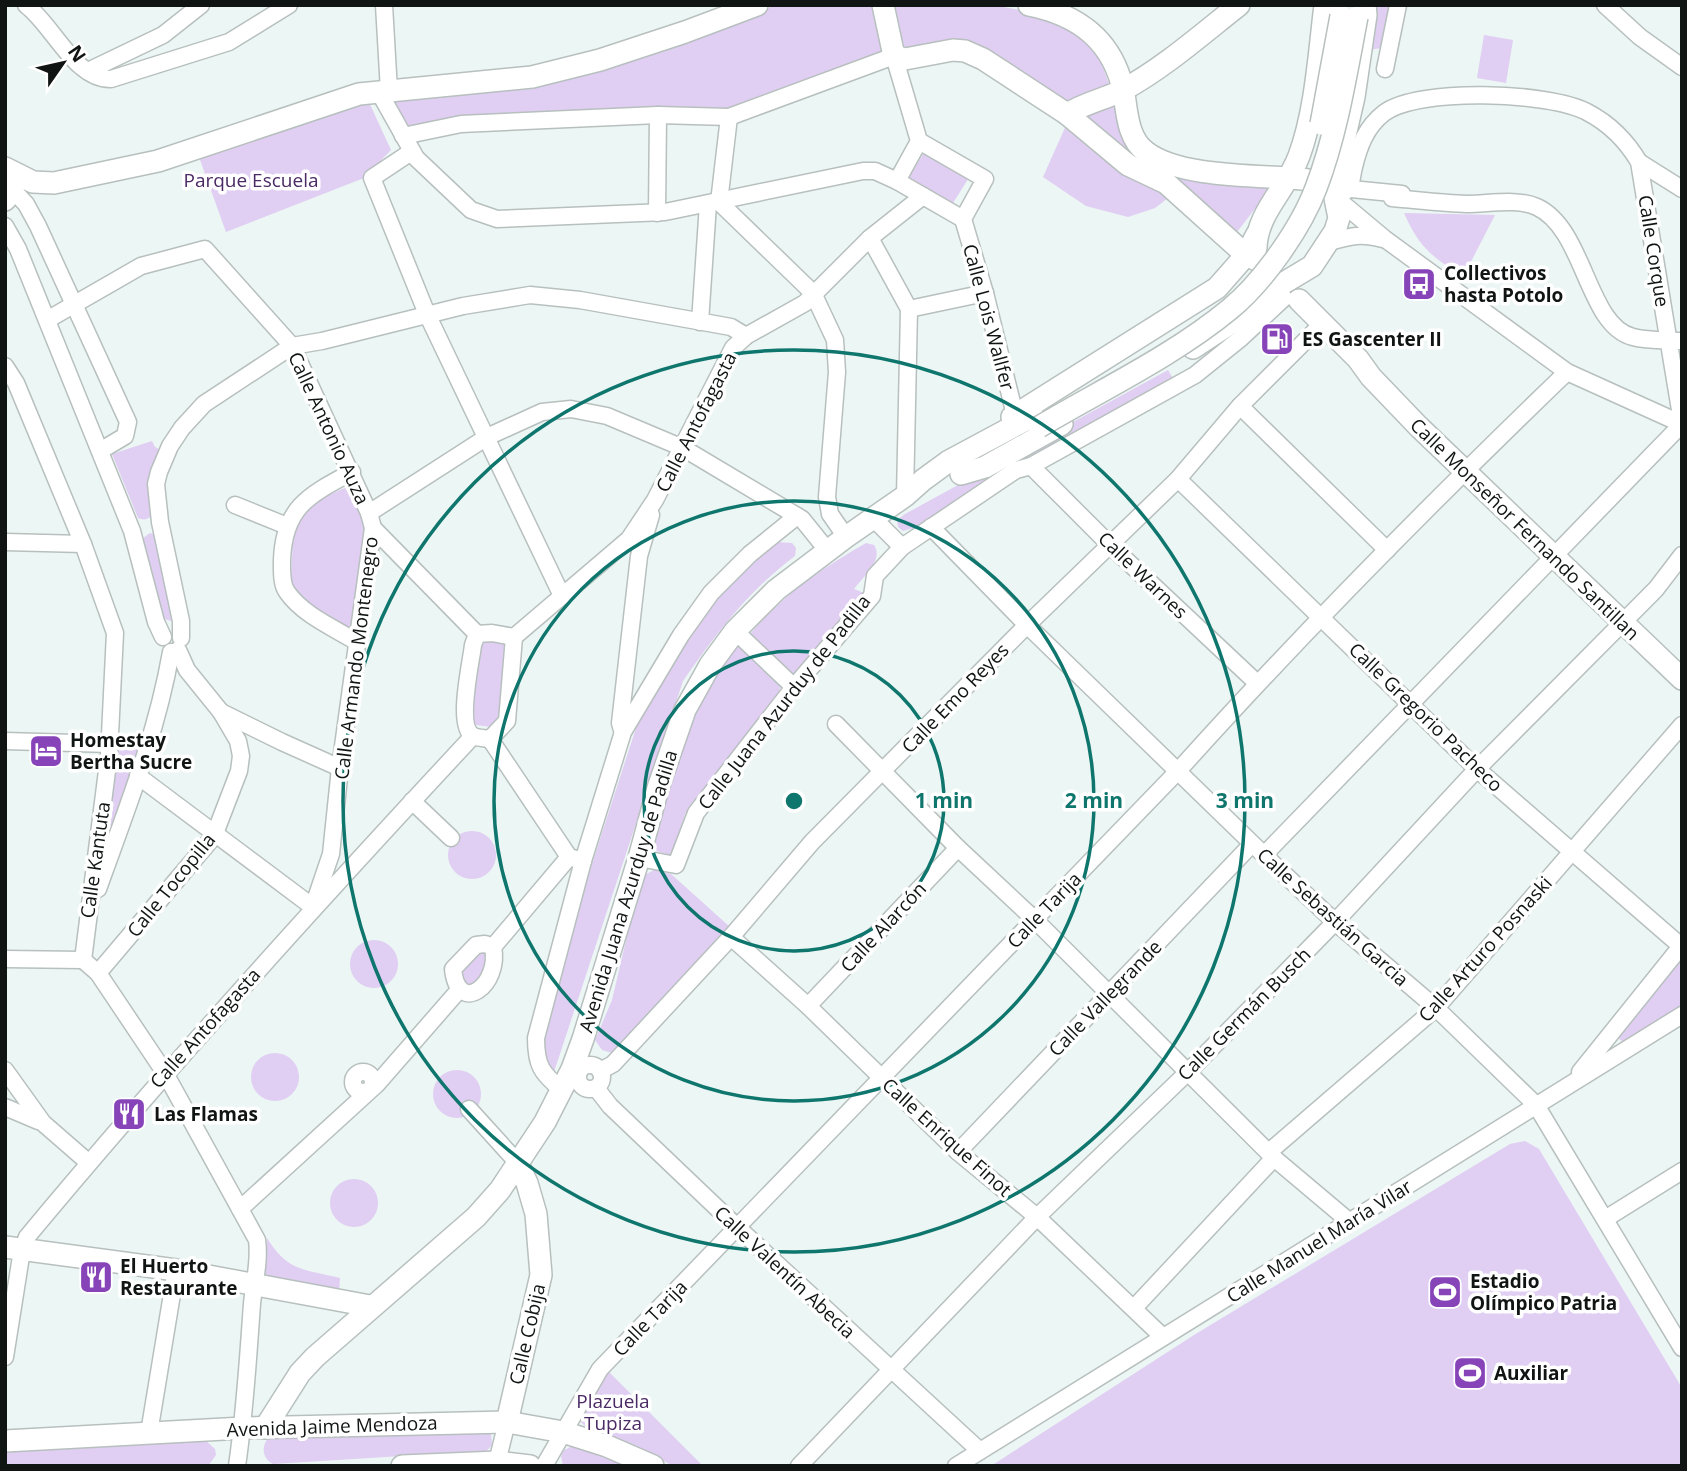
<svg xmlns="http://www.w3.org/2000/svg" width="1687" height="1471" font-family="'Open Sans',sans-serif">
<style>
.green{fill:#e0cef3}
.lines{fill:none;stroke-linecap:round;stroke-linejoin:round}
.minor-casing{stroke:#b7c0be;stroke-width:19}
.major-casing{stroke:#b7c0be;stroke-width:24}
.minor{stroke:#fff;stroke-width:16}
.major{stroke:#fff;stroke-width:21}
.major-bridge-casing{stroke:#b7c0be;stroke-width:24;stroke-linecap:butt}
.major-bridge{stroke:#fff;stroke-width:21}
.ring{fill:none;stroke:#0f766e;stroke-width:3.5}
.labels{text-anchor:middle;stroke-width:7;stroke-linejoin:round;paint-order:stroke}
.park-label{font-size:19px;fill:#4b2a65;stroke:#fff}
.street-label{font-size:19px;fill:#101413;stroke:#fff}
.poi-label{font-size:19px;font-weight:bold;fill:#101413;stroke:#fff;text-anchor:start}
.centre{fill:#0f766e;stroke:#fff;stroke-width:3.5}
.ring-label{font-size:21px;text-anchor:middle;font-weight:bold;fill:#0f766e;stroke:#fff;stroke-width:7;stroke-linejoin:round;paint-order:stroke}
</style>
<rect width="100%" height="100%" fill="#ecf6f4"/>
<g class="green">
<polygon points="776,5 880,5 887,54 741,109 405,127 391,99 695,35"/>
<polygon points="888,5 993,5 1052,16 1067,22 1099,56 1111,90 1073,107 987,57 904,54"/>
<polygon points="1374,5 1395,5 1388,47 1369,50"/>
<polygon points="1484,35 1513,40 1506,83 1477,78"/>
<path d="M1115 98C1120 117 1122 140 1134 155 1155 182 1237 185 1271 188L1237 232 1185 187 1151 172 1082 115Z"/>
<polygon points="368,100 391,150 364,178 226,232 199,157"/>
<polygon points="1068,121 1172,195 1155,208 1128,217 1086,206 1043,177"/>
<polygon points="925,151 970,176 953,203 908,178"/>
<path d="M1404 213 1495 215 1463 277C1432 256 1420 249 1404 213Z"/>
<polygon points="1168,370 1174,380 1015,466 913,528 903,531 898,527 897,520 905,514"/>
<path d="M152 441 155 447 161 450 153 514C149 519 145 521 138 518L112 454Z"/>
<polygon points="349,486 367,526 352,629 311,607 295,593 291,583 293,534 303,515 320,499"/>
<polygon points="150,533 158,536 175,616 171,621 161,618 142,539"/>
<path d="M777 542 792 543 796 548 795 556C748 591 716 634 683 681L554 1072 548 1067 542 1050 590 870 637 725 685 641 710 606 752 562Z"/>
<path d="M866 543 874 545C884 560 863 577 854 589L864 593 792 676 750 634C784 594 821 569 866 543Z"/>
<path d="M483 639 504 641 508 646C505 668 507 713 491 727L476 725 469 720 477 644Z"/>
<polygon points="737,645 781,685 779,693 685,814 672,856 657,851 650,839 692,719 717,672"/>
<polygon points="141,742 100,870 96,865 118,743"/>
<circle cx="472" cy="855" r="24"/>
<polygon points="654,870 671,874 730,927 615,1054 602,1050 595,1040 612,1000 641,877"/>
<circle cx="374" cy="964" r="24"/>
<polygon points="473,951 485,951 490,962 474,987 459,982 462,963"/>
<polygon points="1677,961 1682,961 1682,1008 1624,1043 1617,1037"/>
<circle cx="275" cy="1077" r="24"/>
<circle cx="457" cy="1094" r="24"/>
<polygon points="1525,1141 1539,1149 1682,1388 1682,1466 991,1466 1194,1335 1510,1144"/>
<circle cx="354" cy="1203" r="24"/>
<path d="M267 1238C288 1272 304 1269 340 1278L339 1292 264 1276Z"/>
<polygon points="608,1371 703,1466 673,1466 647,1452 587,1428 581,1422 583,1411"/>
<path d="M486 1429 491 1434 492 1445 483 1455H418L273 1464C262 1458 261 1446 269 1437Z"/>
<polygon points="205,1440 215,1449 216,1455 208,1466 5,1466 5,1449"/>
<polygon points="575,1445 630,1466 563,1466 561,1456 564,1450"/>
</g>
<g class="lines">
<g class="minor-casing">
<g id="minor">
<path d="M26 5C53 25 75 80 111 79L229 42 289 5"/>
<polyline points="384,5 389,91"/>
<polyline points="1605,5 1640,37 1682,67"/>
<polyline points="1385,69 1398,5"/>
<polyline points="88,71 163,35 201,5"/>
<polyline points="379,92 416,158 471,210 497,219 665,212 863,171 875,171 897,181"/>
<polyline points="729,117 719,202 813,293 835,340 837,372 827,497 830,514 846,537"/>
<polyline points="403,136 461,124 658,115 729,117 894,56 919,141 985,179 963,219 897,181 919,141"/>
<polyline points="411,152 372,178 427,314 562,596"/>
<polyline points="1639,162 1682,189"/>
<polyline points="1341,188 1402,194"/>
<polyline points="13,190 26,204 38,226 128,422 125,436 100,451"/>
<path d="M1392 198C1417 200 1442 203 1467 204 1489 204 1517 198 1537 207 1585 229 1587 326 1633 337 1648 341 1666 340 1682 341"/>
<polyline points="657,213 658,115"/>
<polyline points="963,219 985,293 1015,415"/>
<polyline points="5,226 18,249 132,531 156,622 163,637"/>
<polyline points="870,238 909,309 905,496"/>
<path d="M1329 242C1351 236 1360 233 1383 239"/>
<polyline points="909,309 985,293"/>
<polyline points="47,320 141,266 205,249 292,346 369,513"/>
<polyline points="700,322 708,204"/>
<polyline points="5,366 16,383 83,544 115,633 109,755 83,960"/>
<polyline points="1240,406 1387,550"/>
<path d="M1682 422 1639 162C1626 140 1610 124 1587 112 1550 92 1418 87 1384 113 1366 127 1359 146 1354 167 1352 174 1352 183 1349 188 1346 192 1340 195 1336 198L1385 239 1567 372 1682 424"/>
<polyline points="1031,466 1110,545 1257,683"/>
<path d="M352 472C309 495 284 507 282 560 282 569 281 584 287 592 303 615 334 628 357 642"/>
<polyline points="1178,479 1477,769 1682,947"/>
<polyline points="235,505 287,526"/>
<polyline points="872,517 902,547"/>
<polyline points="931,527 1027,625 1264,855 1335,922 1436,1008 1536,1105 1682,1348"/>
<polyline points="373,528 477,634"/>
<polyline points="5,542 83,544"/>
<polyline points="735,631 794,687"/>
<path d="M492 633 514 637 507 721 490 739C485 738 477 738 473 736 456 726 471 663 473 645L477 634Z"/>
<polyline points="514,637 629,539 655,500 733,348 746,336 805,303 870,238 923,196"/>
<polyline points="181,638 181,621 160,522 156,484 159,472 170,446 182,428 204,404 292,346 322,341 463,306 530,295 580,300 731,327 746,336"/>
<polyline points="178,650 187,670 221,712 282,742 340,768"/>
<polyline points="836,724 958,848 1034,919 1274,1158 1350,1222"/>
<polyline points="622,730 620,723 639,556 651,515"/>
<polyline points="490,739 569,857 583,861"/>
<polyline points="5,741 110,744"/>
<polyline points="138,776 313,907"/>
<polyline points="412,801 451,838"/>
<polyline points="1264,855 1682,424"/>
<polyline points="639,858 676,865 696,813 794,687 872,596 875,576 902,547 1016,470 1031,466 1195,375 1241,338 1284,298"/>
<path d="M98 889C126 811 157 733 171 652"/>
<polyline points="313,907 331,854 340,768 373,528 369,513 487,437 542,412 571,409 607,416 683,448 802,519 827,550"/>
<polyline points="731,937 808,1006 958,1152 1037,1217 1163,1337"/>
<path d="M485 944 493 947C501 985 458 1017 453 969L476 945Z"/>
<polyline points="493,947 569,857"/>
<polyline points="5,959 83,960"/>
<path d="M83 960 98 973 165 1073 257 1240C260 1262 254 1282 252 1304 248 1358 245 1412 237 1466"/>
<polyline points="98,973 214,836 239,771 241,756 238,741 221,712"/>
<polyline points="808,1006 958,848"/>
<circle cx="590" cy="1077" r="12"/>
<polyline points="5,1070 43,1123 89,1163"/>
<polyline points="600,1071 613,1064 731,937 812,842 1027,625 1178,479 1240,406 1316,330"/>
<circle cx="363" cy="1082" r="10"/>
<polyline points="1580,1072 1682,945"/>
<polyline points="596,1088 610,1106 738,1228 980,1451"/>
<path d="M562 1090C541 1073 536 1065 536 1038L583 861 623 732 681 635 711 593 750 554 797 516"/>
<polyline points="5,1107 38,1121"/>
<polyline points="469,1109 517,1162"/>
<polyline points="958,1152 1252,844"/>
<polyline points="1269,1152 1436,1008 1682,725"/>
<polyline points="240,1209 377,1084 459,990"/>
<polyline points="1605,1219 1682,1171"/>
<polyline points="1134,1308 1274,1158"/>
<path d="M5 1357 22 1250 27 1237C170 1065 320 900 473 736"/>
<polyline points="149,1433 176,1270"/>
<polyline points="496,1466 507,1422"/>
<path d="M544 1466 600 1369 1178 771C1302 633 1433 501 1567 372"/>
<polyline points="799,1466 1037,1217 1188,1072 1335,922 1477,769 1656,589 1682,555"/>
<polyline points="956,1466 1682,1015"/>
</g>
</g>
<g class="major-casing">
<g id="major">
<polyline points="883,5 894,56 905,59 953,50 965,51 983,59 1067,114 1128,165 1166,183 1246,255 1263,263"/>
<path d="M1029 5C1079 15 1114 41 1124 94 1127 113 1128 139 1146 152 1180 178 1259 175 1302 179 1313 180 1323 185 1333 188"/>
<path d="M1067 114C1085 103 1105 99 1123 90 1165 67 1202 34 1239 5"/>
<polyline points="5,168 33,182 54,183 158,161 359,94 532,77 600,60 685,32 757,5"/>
<polyline points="5,200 13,190 13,174"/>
<path d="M1256 248C1257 212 1287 189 1299 156 1316 110 1319 53 1325 5"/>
<polyline points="1299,300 1358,359 1371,377 1418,426 1682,679"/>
<polyline points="1193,348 1237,319 1277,287 1312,266 1335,231 1339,218 1333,188 1354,97 1366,15 1365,5"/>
<polyline points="1012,417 1217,288 1246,255 1257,234"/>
<polyline points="961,474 985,467 1062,424"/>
<polyline points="5,1247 176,1270 370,1306"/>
<polyline points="507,1422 541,1275 536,1214 527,1183 517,1162"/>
<polyline points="265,1428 300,1373 315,1357 476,1217 500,1190 545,1122 572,1069 583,1039 639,858 658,788 685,710 710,665 735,631 776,590 846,537 905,496 923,480 949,461 1033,416"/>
<polyline points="5,1441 243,1428 507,1422 563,1432 607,1446 653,1466"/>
<polyline points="402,1466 498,1462 530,1466"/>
</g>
</g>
<use href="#minor" class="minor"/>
<use href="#major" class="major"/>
<g class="major-bridge-casing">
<g id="major-bridge">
<polyline points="1321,124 1341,16"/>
<path d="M1039 427C1103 389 1173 356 1230 309 1263 282 1301 228 1316 188 1337 133 1346 74 1357 17"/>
</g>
</g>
<use href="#major-bridge" class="major-bridge"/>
</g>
<g class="ring">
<circle cx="794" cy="801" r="150"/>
<circle cx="794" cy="801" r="300"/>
<circle cx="794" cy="801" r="451"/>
</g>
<defs>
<g id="bus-square" transform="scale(1.75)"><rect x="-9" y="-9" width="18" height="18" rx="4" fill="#8644b8" stroke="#fff"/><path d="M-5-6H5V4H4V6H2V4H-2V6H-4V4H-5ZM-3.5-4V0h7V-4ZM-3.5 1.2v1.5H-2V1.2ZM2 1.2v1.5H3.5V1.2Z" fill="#fff"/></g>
<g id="fuel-square" transform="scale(1.75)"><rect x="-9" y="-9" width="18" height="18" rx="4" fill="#8644b8" stroke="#fff"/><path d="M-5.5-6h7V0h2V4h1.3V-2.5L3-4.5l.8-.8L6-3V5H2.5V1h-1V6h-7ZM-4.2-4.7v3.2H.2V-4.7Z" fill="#fff"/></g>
<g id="hotel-square" transform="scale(1.75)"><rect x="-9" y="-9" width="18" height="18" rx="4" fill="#8644b8" stroke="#fff"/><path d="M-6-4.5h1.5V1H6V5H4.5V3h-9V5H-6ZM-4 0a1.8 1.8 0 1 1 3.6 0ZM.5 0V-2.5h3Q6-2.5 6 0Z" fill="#fff"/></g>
<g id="restaurant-square" transform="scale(1.75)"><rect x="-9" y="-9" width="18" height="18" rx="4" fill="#8644b8" stroke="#fff"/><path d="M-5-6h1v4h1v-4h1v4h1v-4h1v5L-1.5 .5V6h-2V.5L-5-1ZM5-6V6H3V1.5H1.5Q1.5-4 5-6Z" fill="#fff"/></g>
<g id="stadium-square" transform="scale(1.75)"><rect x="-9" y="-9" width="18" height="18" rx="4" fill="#8644b8" stroke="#fff"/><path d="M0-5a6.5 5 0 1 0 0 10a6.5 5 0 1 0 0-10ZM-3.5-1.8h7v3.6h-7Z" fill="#fff"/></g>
</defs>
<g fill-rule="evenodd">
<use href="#bus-square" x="1419" y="284"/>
<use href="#fuel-square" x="1277" y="339"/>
<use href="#hotel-square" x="46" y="751"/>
<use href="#restaurant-square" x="129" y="1114"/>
<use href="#restaurant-square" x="96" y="1277"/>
<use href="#stadium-square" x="1445" y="1292"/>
<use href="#stadium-square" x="1470" y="1373"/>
</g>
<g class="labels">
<g class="park-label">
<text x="251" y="187">Parque Escuela</text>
<text x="613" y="1408">Plazuela<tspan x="613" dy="22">Tupiza</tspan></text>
</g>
<g class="street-label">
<text transform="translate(1654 251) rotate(81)" y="7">Calle Corque</text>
<text transform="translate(989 317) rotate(75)" y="7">Calle Lois Wallfer</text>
<text transform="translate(696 422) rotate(-63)" y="7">Calle Antofagasta</text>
<text transform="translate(329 428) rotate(65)" y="7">Calle Antonio Auza</text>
<text transform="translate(1525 529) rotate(44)" y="7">Calle Monseñor Fernando Santillan</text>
<text transform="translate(1143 575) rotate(44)" y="7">Calle Warnes</text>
<text transform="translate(356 658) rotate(-83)" y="7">Calle Armando Montenegro</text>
<text transform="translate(955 698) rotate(-46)" y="7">Calle Emo Reyes</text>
<text transform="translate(784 702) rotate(-52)" y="7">Calle Juana Azurduy de Padilla</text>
<text transform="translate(1426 717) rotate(44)" y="7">Calle Gregorio Pacheco</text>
<text transform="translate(95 860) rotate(-82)" y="7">Calle Kantuta</text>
<text transform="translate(171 885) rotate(-51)" y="7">Calle Tocopilla</text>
<text transform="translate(628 891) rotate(-73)" y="7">Avenida Juana Azurduy de Padilla</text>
<text transform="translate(1044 910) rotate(-46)" y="7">Calle Tarija</text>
<text transform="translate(1333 917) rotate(42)" y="7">Calle Sebastián Garcia</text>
<text transform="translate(883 927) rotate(-47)" y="7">Calle Alarcón</text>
<text transform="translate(1485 949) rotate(-48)" y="7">Calle Arturo Posnaski</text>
<text transform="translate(1105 998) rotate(-46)" y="7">Calle Vallegrande</text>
<text transform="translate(1244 1014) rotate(-45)" y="7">Calle Germán Busch</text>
<text transform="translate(205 1028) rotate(-48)" y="7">Calle Antofagasta</text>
<text transform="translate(947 1137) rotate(42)" y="7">Calle Enrique Finot</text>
<text transform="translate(1319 1241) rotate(-32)" y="7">Calle Manuel María Vilar</text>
<text transform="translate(785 1272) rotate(43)" y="7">Calle Valentín Abecia</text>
<text transform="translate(650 1318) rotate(-46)" y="7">Calle Tarija</text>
<text transform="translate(527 1334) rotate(-77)" y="7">Calle Cobija</text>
<text transform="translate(332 1426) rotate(-2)" y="7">Avenida Jaime Mendoza</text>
</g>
<g class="poi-label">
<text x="1444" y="280">Collectivos<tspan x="1444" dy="22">hasta Potolo</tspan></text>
<text x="1302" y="346">ES Gascenter II</text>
<text x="70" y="747">Homestay<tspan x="70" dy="22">Bertha Sucre</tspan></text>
<text x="154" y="1121">Las Flamas</text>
<text x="120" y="1273">El Huerto<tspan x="120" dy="22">Restaurante</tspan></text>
<text x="1470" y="1288">Estadio<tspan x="1470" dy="22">Olímpico Patria</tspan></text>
<text x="1494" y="1380">Auxiliar</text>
</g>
</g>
<circle cx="794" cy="801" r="10" class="centre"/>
<g class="ring-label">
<text x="944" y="808">1 min</text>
<text x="1094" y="808">2 min</text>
<text x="1245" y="808">3 min</text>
</g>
<rect width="1687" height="1471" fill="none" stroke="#101413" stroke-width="14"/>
<g transform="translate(63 63) rotate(56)" stroke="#ffffff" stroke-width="5" paint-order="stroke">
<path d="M0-5L12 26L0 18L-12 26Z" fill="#101413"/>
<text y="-10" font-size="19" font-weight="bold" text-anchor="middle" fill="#101413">N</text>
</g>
</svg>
